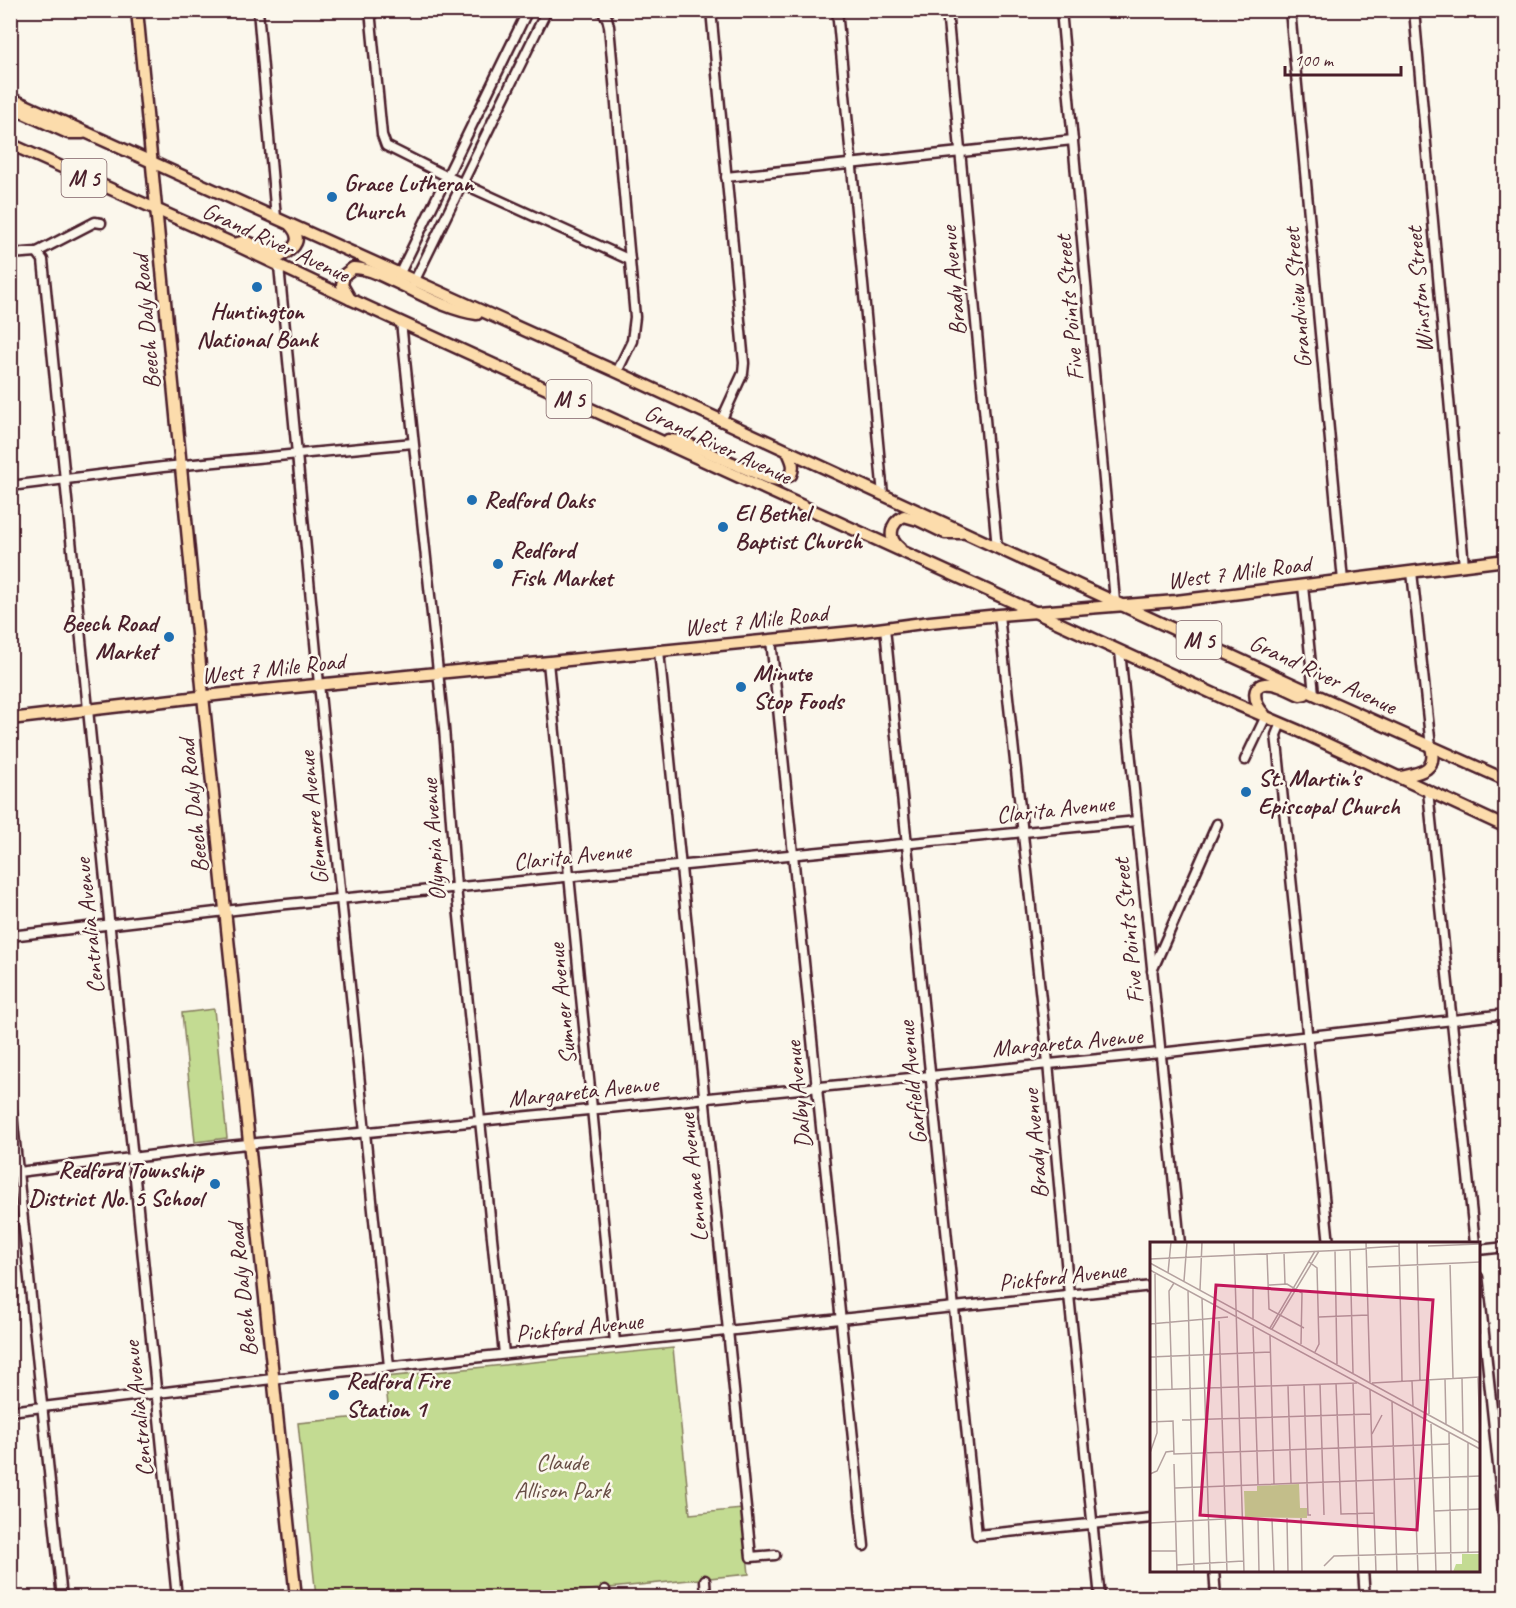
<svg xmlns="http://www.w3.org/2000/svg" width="1516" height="1608" font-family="Caveat,sans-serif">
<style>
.green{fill:#c3db92;stroke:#867d5e;stroke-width:1.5}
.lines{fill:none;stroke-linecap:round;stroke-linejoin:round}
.minor-casing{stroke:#4a1f2b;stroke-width:13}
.major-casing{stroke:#4a1f2b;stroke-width:15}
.minor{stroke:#fbf7ec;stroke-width:8}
.major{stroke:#fcdcac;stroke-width:10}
.poi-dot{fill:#1f6fb2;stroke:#fbf7ec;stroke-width:2}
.labels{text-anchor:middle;stroke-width:5;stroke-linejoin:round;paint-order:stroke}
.shield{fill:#fbf7ec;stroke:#7f6065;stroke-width:1.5}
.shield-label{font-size:22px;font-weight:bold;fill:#4a1f2b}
.poi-label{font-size:24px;font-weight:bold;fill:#4a1f2b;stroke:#fbf7ec;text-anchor:start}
.street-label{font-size:24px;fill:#4a1f2b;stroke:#fbf7ec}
.park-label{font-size:24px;fill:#684e45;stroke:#fbf7ec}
.inset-road{fill:none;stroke:#b4a19f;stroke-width:1.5}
.view{fill:#c2185b;fill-opacity:0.15;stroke:#c2185b;stroke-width:3}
.inset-edge{fill:none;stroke:#4a1f2b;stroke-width:3}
</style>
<rect width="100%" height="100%" fill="#fbf7ec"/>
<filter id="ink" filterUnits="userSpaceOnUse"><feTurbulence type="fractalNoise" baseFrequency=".0167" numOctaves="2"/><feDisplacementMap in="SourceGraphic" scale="12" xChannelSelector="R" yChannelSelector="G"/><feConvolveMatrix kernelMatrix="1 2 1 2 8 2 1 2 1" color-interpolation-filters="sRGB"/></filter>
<g filter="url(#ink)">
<g class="green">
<polygon points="214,1009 227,1138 195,1142 182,1013"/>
<polygon points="673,1348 690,1514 742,1509 749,1574 519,1597 316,1597 298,1423 389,1414 385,1377"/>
</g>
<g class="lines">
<g class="minor-casing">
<g id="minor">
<polyline points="258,10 276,218"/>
<polyline points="370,10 382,135 386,146 446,176 630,260"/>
<polyline points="601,10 607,18 609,26 635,317 632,341 617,372"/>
<polyline points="711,10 744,363 743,373 721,421"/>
<polyline points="837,10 883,495"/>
<polyline points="947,10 997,548"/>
<polyline points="1061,10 1115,601"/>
<polyline points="1290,10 1343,581"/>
<polyline points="1414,10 1464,566"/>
<polyline points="726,177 1073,140"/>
<polyline points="37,252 43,260 177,1598"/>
<polyline points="10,254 37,252 95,222 101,223"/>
<polyline points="279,266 319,684 389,1366"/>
<polyline points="399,275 528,10"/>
<polyline points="414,282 547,10"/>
<polyline points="401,322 444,728 456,887 504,1354"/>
<polyline points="10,486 163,467 413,443"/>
<polyline points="1412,572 1431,747"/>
<polyline points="1303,586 1314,694"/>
<polyline points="999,615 1048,1063 1069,1295 1100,1598"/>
<polyline points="885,628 977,1535 1152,1518"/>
<polyline points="771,640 864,1546"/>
<polyline points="659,651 751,1557 775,1555"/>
<polyline points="1120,651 1180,1244"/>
<polyline points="548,662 615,1342"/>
<polyline points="1281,723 1276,735 1278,752 1329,1244"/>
<polyline points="1245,760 1266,716"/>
<polyline points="1428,791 1475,1244"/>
<polyline points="10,936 277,905 1137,821"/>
<polyline points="1152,971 1217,824"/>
<polyline points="10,1094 62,1598"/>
<polyline points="10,1173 228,1146 1160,1053 1506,1014"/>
<polyline points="1478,1250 1506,1247"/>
<polyline points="1478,1277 1506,1541"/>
<polyline points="10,1411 272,1379 1152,1286"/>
<polyline points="1214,1570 1216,1598"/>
<polyline points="1363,1570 1365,1598"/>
<polyline points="705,1580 706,1598"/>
<polyline points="605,1590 605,1598"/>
</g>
</g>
<g class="major-casing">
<g id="major">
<polyline points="137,10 203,696 296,1598"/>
<polyline points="10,98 617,372 1314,694 1506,780"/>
<polyline points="10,107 68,133 83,133"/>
<polyline points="10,144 234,244 350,299 1236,704 1299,731 1506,827"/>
<path d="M234 244 245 241 281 256C296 248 303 239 290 225"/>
<path d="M350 299 342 285 344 275 353 268C367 268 380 275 393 281 420 293 447 310 477 314"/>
<path d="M668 440 682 441 767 478 779 480 791 475C795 466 792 461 788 452"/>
<path d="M900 548C887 539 890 523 904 516L918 520 945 533H961"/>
<path d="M1264 714C1253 702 1249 681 1272 684 1281 685 1291 691 1300 695L1305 694"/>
<polyline points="10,719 224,694 863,631 930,622 999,615 1176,601 1506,560"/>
<path d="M1401 777C1419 773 1438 771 1431 747"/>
</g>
</g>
<use href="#minor" class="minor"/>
<use href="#major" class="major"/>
</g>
</g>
<g class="poi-dot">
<circle cx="332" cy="197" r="6"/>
<circle cx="257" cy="287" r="6"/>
<circle cx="472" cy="500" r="6"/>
<circle cx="723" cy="527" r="6"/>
<circle cx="498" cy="564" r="6"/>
<circle cx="169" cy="637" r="6"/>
<circle cx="741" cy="687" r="6"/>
<circle cx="1246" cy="792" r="6"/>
<circle cx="215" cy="1184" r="6"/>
<circle cx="334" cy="1395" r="6"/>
</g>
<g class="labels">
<g class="shield">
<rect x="61.5" y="159" width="45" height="38" rx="4.5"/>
<rect x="546.5" y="380" width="45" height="38" rx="4.5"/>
<rect x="1176.5" y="621" width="45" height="38" rx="4.5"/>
</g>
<g class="shield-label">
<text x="84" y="186">M 5</text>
<text x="569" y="407">M 5</text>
<text x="1199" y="648">M 5</text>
</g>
<g class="poi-label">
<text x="344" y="191">Grace Lutheran<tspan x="344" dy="28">Church</tspan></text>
<text x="257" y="319" text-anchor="middle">Huntington<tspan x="257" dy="28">National Bank</tspan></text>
<text x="484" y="508">Redford Oaks</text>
<text x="735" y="521">El Bethel<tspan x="735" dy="28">Baptist Church</tspan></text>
<text x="510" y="558">Redford<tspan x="510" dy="28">Fish Market</tspan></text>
<text x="157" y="631" text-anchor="end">Beech Road<tspan x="157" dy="28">Market</tspan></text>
<text x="753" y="681">Minute<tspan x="753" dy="28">Stop Foods</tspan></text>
<text x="1258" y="786">St. Martin's<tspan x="1258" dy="28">Episcopal Church</tspan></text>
<text x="203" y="1178" text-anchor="end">Redford Township<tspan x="203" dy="28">District No. 5 School</tspan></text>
<text x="346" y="1389">Redford Fire<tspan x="346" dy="28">Station 1</tspan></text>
</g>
<g class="street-label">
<text transform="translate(276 242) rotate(25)" y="8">Grand River Avenue</text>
<text transform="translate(953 281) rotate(-95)" y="8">Brady Avenue</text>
<text transform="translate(1419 290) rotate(-95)" y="8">Winston Street</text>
<text transform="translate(1297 298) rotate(-95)" y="8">Grandview Street</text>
<text transform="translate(1069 308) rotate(-95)" y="8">Five Points Street</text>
<text transform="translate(146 322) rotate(-95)" y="8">Beech Daly Road</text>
<text transform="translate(718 444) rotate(25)" y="8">Grand River Avenue</text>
<text transform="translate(1239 572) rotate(-7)" y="8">West 7 Mile Road</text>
<text transform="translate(756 620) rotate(-6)" y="8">West 7 Mile Road</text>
<text transform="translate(273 668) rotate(-6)" y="8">West 7 Mile Road</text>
<text transform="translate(1323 674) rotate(25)" y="8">Grand River Avenue</text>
<text transform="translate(193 806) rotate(-96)" y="8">Beech Daly Road</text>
<text transform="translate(1055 809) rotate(-6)" y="8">Clarita Avenue</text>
<text transform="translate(313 818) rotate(-96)" y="8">Glenmore Avenue</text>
<text transform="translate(433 840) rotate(-94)" y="8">Olympia Avenue</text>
<text transform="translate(572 856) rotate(-6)" y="8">Clarita Avenue</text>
<text transform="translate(89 926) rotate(-96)" y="8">Centralia Avenue</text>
<text transform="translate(1128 931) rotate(-96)" y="8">Five Points Street</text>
<text transform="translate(562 1004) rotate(-96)" y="8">Sumner Avenue</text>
<text transform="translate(1067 1042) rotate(-5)" y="8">Margareta Avenue</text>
<text transform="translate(912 1083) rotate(-96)" y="8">Garfield Avenue</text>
<text transform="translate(583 1091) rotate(-6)" y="8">Margareta Avenue</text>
<text transform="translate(798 1095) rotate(-96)" y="8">Dalby Avenue</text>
<text transform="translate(1035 1144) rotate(-95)" y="8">Brady Avenue</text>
<text transform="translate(693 1178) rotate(-96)" y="8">Lennane Avenue</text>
<text transform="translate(1062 1276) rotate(-6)" y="8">Pickford Avenue</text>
<text transform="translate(242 1290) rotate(-96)" y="8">Beech Daly Road</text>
<text transform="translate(579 1327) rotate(-6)" y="8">Pickford Avenue</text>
<text transform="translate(138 1409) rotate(-96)" y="8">Centralia Avenue</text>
</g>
<g class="park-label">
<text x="562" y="1470">Claude<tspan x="562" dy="28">Allison Park</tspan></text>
</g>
</g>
<g transform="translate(1150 1242)">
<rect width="330" height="330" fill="#fbf7ec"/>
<path d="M149 242 150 266H157V276L95 275 94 249H107V244ZM312 312H330V330H303L306 322H312Z" fill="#c3db92"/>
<path class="inset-road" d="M84 0 94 330M216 0 220 140M249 0 252 139M267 0 270 138M278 4 330 2M217 6 249 4M200 7 203 131M185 8 187 122M117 11 119 67 154 86M134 11 135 42M0 17 217 7M159 20 167 26 169 102 165 110M0 21 330 201M300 21 303 136M218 25 330 20M0 28 330 207M18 31 21 0M34 39 37 0M119 43 137 42 152 51 151 102M103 44V77M38 48 44 330M50 48 52 0M52 56 60 330M169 75 218 73M69 79 77 330M0 82 78 75M103 85 108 242M120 86 165 9M122 87 169 9M120 93 124 242M0 115 121 110M328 135 330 190M312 136 313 191M295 137 296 182M279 138V172M262 139 263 164M186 141 191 272 224 271M203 141 209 330M222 141 330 135M154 142 158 273H161M170 142 174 273M138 144 141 241M22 147 19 49 24 41M220 147 226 330M0 148 207 141M242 159 247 330M262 170 268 330M32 178 221 172M0 180 23 179 24 212 300 202M281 182 286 330M299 191 301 330M222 192 232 173M318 200V311M0 211 7 191 5 32M24 222 27 330M0 232 7 229 16 210 24 209M25 246 330 234M284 269 330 267M137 276 138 330M151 276 152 330M108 277 109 330M122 277 124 330M0 281 92 276M0 309H27M27 323 93 319M174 324 184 314 330 310"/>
<path class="view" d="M66 43 283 58 267 288 50 273Z"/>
<rect width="330" height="330" class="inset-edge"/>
</g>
<rect width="1516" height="1608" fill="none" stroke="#fbf7ec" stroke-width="36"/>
<rect x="18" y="18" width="1480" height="1572" fill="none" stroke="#4a1f2b" stroke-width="2" filter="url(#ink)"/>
<path d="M1285 66v9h116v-9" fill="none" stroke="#4a1f2b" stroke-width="3"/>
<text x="1294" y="66" font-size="18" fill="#4a1f2b" stroke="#fbf7ec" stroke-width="4.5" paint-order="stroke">100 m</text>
</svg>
